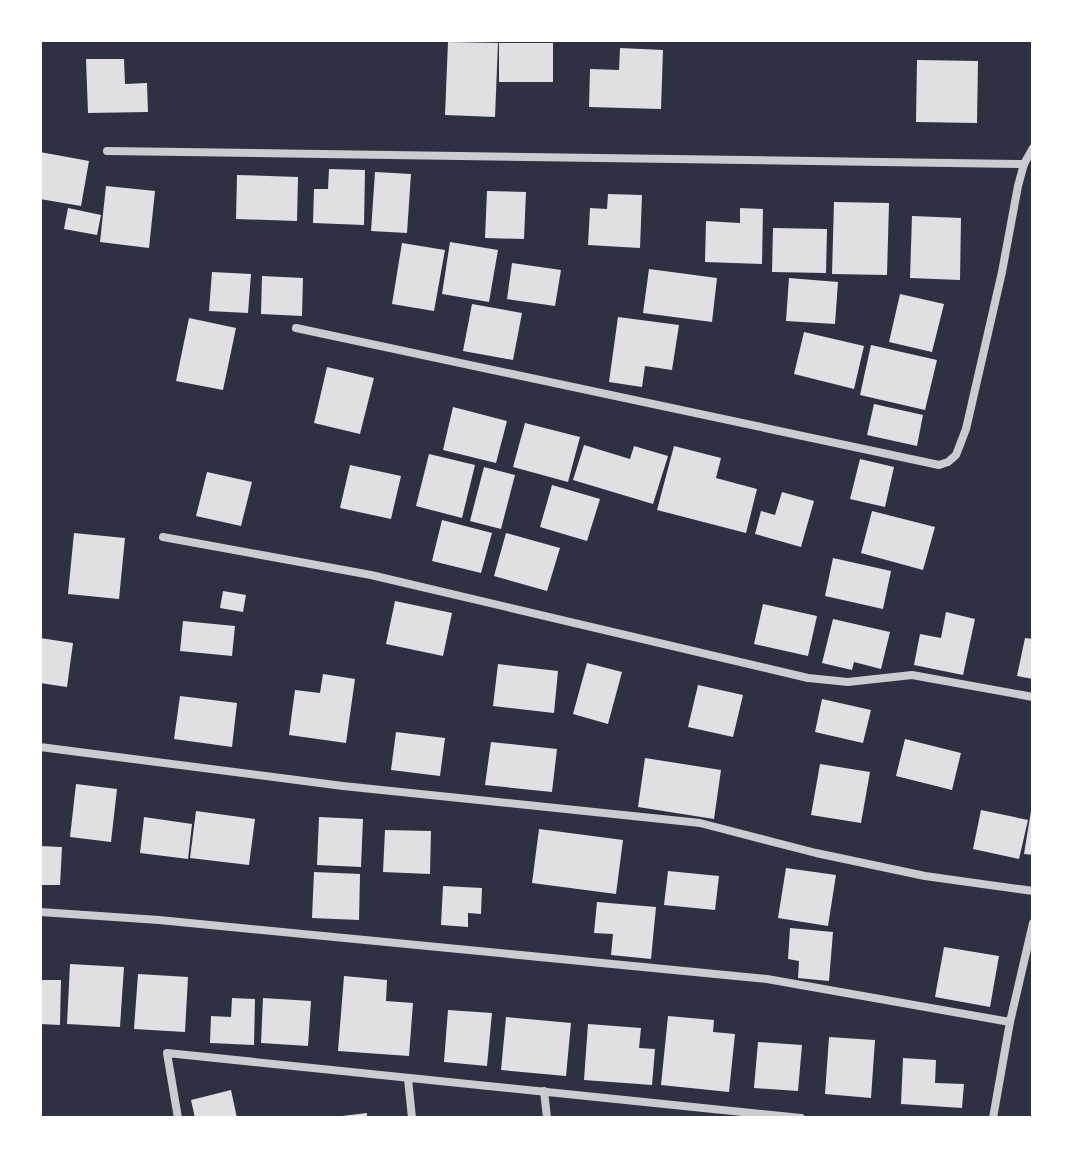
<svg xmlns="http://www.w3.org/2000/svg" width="1073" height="1158" font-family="'Noto Sans',sans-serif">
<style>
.building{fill:#e0e0e3}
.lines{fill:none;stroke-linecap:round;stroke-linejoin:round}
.minor{stroke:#caccd0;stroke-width:8}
</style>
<rect width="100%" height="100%" fill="#2d3142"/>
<g class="building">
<polygon points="448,42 498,43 495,117 445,115"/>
<rect x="499" y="43" width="54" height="39"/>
<polygon points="620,48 663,50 661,109 589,107 590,69 619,70"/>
<polygon points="86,59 124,59 125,84 147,83 148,112 88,113"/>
<polygon points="917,60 978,61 977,123 916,122"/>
<polygon points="40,152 89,161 81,206 40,199"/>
<polygon points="329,169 365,170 364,225 313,223 314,189 328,189"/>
<polygon points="375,172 411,174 407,233 371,231"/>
<polygon points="237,175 298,177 297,221 236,219"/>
<polygon points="106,186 155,191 149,248 100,242"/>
<polygon points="487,191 526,192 524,239 485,238"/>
<polygon points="608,194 642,195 640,248 588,245 590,208 607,209"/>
<polygon points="834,202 889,203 887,275 832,274"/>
<polygon points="68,208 101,215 97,235 64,229"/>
<polygon points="740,208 763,209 762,264 705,262 706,221 740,223"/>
<polygon points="912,216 961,218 960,280 910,278"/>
<polygon points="773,228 827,229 826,273 772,272"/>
<polygon points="450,242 498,250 489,302 442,294"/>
<polygon points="402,243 445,250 434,311 392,304"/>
<polygon points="512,263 561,270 555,306 507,299"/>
<polygon points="649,269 717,278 712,322 643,313"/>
<polygon points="212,272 251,274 248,313 209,311"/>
<polygon points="262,276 303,278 302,316 261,314"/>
<polygon points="789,278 838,282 835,324 786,321"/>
<polygon points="900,294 944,304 932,352 889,342"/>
<polygon points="472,304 522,313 513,360 463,351"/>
<polygon points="618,317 679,325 672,370 645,366 642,387 609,382"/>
<polygon points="189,318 236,328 223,390 176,381"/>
<polygon points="804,332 864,346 854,389 794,374"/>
<polygon points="871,345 937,360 925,410 860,395"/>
<polygon points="327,367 374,378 360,434 314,423"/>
<polygon points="874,404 923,415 917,446 867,435"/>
<polygon points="453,407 507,421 496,463 443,450"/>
<polygon points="525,423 580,437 568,482 513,467"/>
<polygon points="584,445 630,459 634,446 668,456 653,504 573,480"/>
<polygon points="674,446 721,458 716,478 757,489 746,533 657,510"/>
<polygon points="429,454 475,465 462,518 416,506"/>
<polygon points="860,459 894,467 885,507 850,499"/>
<polygon points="350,465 401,476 391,519 340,508"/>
<polygon points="484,467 515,475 501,529 470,521"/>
<polygon points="207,472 252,482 241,526 196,516"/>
<polygon points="552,485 600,499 587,541 540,527"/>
<polygon points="782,492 814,501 801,547 755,534 761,511 775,515"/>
<polygon points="872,511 935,527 923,570 861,553"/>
<polygon points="442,520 492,533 481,573 432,561"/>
<polygon points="74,533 125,538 119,599 68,594"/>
<polygon points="506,533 560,548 547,591 494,576"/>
<polygon points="833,558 891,571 883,609 825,596"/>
<polygon points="223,591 246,595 243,612 220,608"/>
<polygon points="395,601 452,613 443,656 386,644"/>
<polygon points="763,604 817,616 808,656 754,644"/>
<polygon points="946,612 975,619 963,675 914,665 920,634 941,638"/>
<polygon points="833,619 890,632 881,669 854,662 852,670 822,663"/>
<polygon points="183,621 235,626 232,656 180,651"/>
<polygon points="40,638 73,643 67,687 40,683"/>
<polygon points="1025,638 1033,639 1033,679 1017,676"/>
<polygon points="587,663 622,672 608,724 573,714"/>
<polygon points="498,664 558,671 554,713 493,706"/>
<polygon points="323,674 355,679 346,743 289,735 295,690 320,693"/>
<polygon points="698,685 743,695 733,737 688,727"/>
<polygon points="180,696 237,703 232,747 174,739"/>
<polygon points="822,699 871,710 863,743 815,732"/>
<polygon points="396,732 445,738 440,776 391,770"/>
<polygon points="905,739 961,753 952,790 896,776"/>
<polygon points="491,742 557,749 552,792 485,785"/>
<polygon points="645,758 721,770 714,819 638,807"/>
<polygon points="820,764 870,772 861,823 811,815"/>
<polygon points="76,784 117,789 111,842 70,837"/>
<polygon points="981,810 1028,820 1019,859 973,849"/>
<polygon points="196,811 255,819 249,865 190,858"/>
<polygon points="1031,811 1033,811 1033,855 1024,854"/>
<polygon points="144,817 192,824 188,859 140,853"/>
<polygon points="319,817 363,819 361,867 317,865"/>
<polygon points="539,829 623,840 616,894 532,883"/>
<polygon points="385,830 431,831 430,874 383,872"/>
<polygon points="40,846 62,847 60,885 40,885"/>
<polygon points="786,868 836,875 828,926 778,918"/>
<polygon points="668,871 719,876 715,910 664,905"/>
<polygon points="314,872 360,874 359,920 312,918"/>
<polygon points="443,886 482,888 481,914 468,913 468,927 441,925"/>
<polygon points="597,902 656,907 651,959 611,955 613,934 594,933"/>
<polygon points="790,928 833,932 829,981 798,978 799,961 788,959"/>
<polygon points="944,947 999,956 990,1007 935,997"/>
<polygon points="70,964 124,967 120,1027 67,1024"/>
<polygon points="138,974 188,977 185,1032 134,1029"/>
<polygon points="344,976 387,980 386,1001 413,1003 409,1056 338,1051"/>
<polygon points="40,980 61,980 60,1025 40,1024"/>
<polygon points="232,998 255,999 254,1045 210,1043 211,1016 231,1017"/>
<polygon points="263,998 311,1001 308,1046 261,1043"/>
<polygon points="448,1010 492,1013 487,1066 444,1062"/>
<polygon points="668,1016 714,1020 713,1032 735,1034 729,1092 661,1085"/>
<polygon points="506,1017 571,1023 566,1076 501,1070"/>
<polygon points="588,1024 641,1028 639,1048 655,1049 652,1085 584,1080"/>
<polygon points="829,1037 875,1040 871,1098 825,1094"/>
<polygon points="758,1042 802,1045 798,1091 754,1088"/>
<polygon points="903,1058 936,1060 935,1083 964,1084 962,1108 901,1104"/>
<polygon points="231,1090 237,1118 195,1118 191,1100"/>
<polygon points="367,1113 367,1118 342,1118 342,1116"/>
</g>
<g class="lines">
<g class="minor">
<polyline points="107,151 1024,164"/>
<polyline points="296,328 939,465 948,462 956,455 966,429 1002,272 1018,186 1024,164 1033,148"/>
<polyline points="163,537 371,575 808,678 848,682 912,675 1033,697"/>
<polyline points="40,747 343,786 700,823 816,853 925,876 1033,891"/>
<polyline points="40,912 159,920 767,979 1010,1022"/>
<polyline points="408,1079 412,1118"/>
<polyline points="544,1091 547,1118"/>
<polyline points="178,1118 167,1053 801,1118"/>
<polyline points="993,1118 1010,1022 1033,923"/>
</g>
</g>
<rect width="1073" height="1158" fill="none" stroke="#ffffff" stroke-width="84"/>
</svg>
